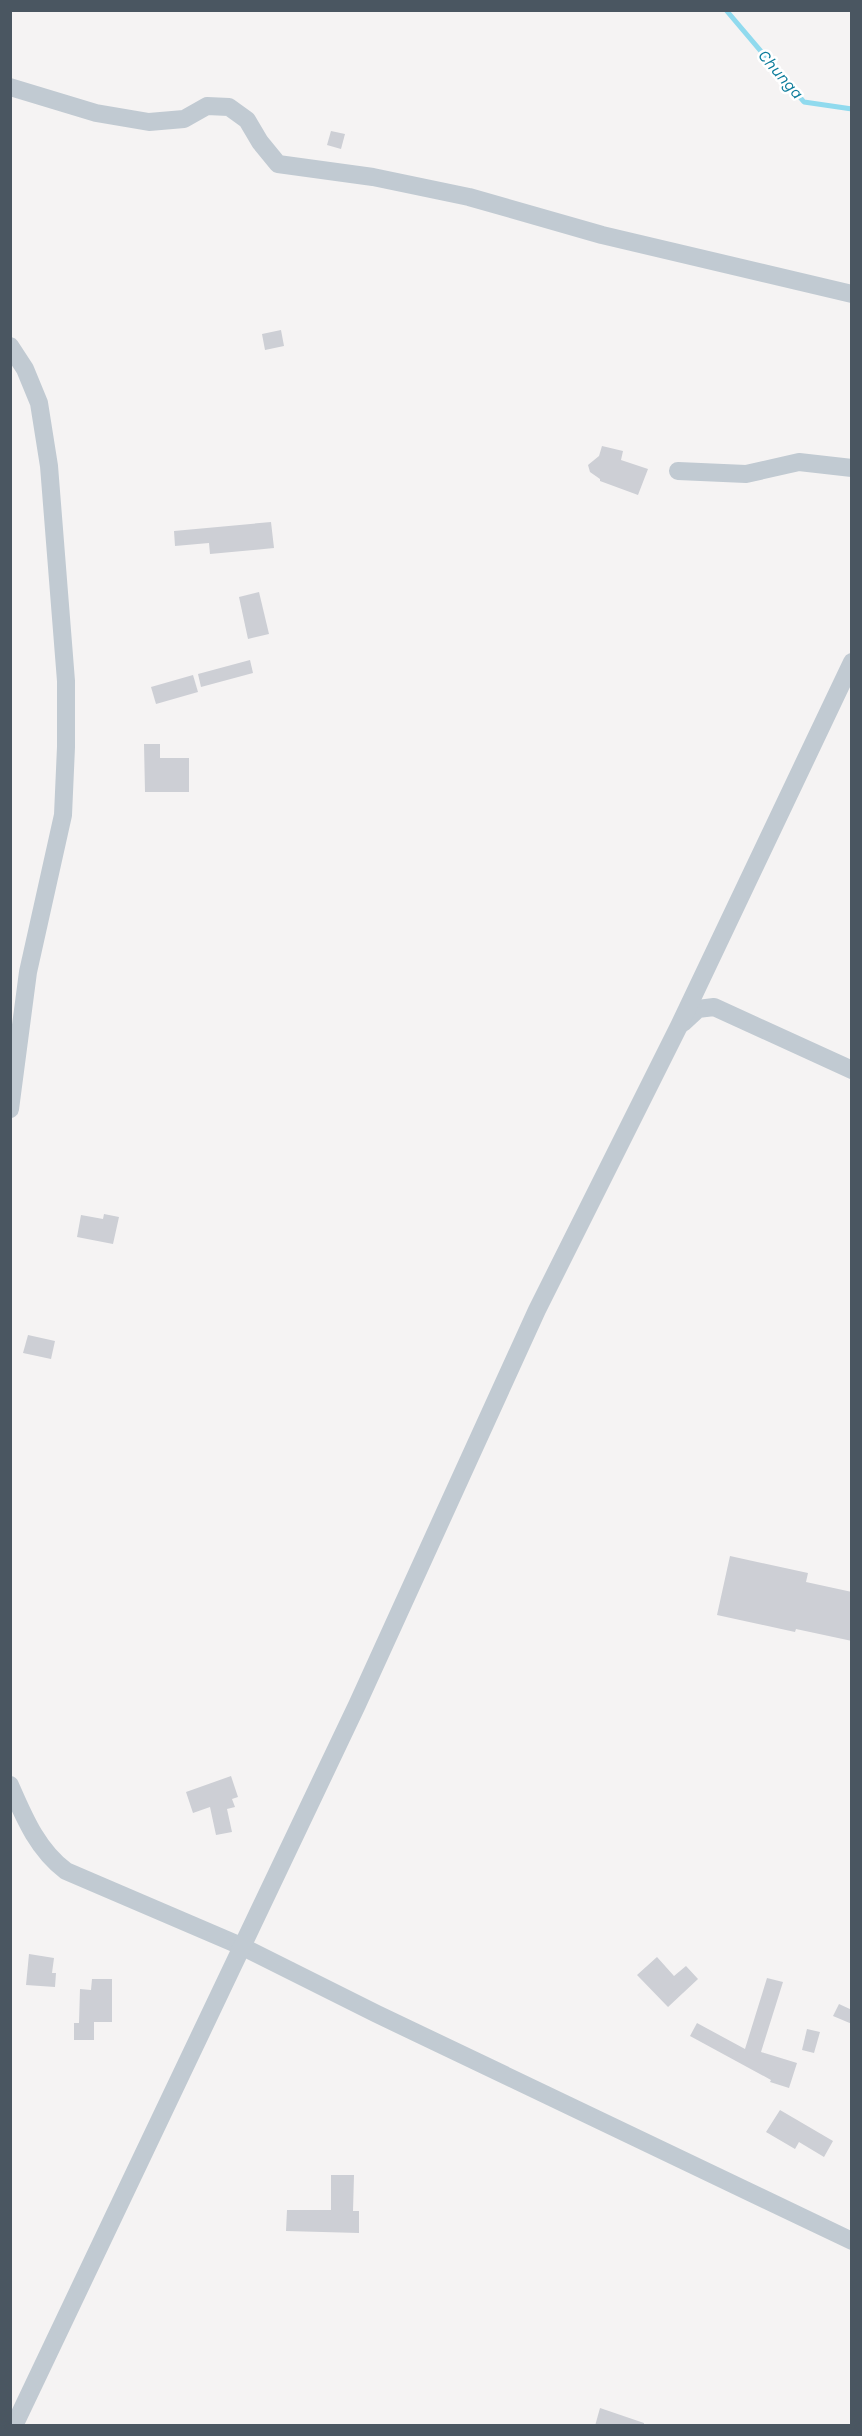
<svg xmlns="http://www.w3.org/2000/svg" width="862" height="2436" font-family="'Work Sans',sans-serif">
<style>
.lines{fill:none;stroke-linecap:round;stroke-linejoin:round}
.stream{stroke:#90daee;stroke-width:5}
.building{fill:#cdcfd5}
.minor{stroke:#c1cad2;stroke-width:18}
.labels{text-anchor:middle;stroke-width:5;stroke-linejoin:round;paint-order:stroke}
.water-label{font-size:16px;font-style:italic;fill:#0c7c9b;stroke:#fff}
</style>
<rect width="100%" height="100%" fill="#f5f3f3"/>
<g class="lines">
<polyline class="stream" points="726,10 804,102 852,109"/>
</g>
<g class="building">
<polygon points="331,131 345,134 341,149 327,145"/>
<polygon points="281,330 284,346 265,350 262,334"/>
<polygon points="602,446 623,451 621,460 648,469 638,495 600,481 600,479 590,472 588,465 599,456"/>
<polygon points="271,522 274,548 210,554 209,543 175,546 174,531"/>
<polygon points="259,592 269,634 248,639 239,597"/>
<polygon points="250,660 253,673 201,687 198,674"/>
<polygon points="193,675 198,692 156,704 151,687"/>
<polygon points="144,744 160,744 160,758 189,758 189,792 145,792"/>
<polygon points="104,1214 119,1217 113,1244 77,1237 81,1215 103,1219"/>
<polygon points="28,1335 55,1341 51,1359 23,1353"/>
<polygon points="730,1556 808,1573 806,1582 852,1592 852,1641 796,1629 795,1632 717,1615"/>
<polygon points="231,1776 238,1797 232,1799 235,1807 227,1809 232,1832 216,1835 210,1807 193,1813 186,1792"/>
<polygon points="29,1954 54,1958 52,1973 56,1973 55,1987 26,1985"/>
<polygon points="657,1957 674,1976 686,1966 698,1979 668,2007 637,1975"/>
<polygon points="767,1978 783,1982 761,2052 797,2063 789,2088 770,2082 771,2080 690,2036 697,2023 745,2049"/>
<polygon points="92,1979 112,1979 112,2022 94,2022 94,2040 74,2040 74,2023 79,2023 80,1989 91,1990"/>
<polygon points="839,2004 852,2010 852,2024 833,2016"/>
<polygon points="807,2029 820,2032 814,2053 802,2050"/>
<polygon points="780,2110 833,2141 824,2157 799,2142 795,2149 766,2132"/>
<polygon points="331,2175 354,2175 353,2211 359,2211 359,2233 286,2231 287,2210 331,2210"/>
<polygon points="600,2408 644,2423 644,2426 595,2426"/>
</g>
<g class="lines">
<g class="minor">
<polyline points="10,87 96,113 149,122 184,119 207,106 229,107 247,120 260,142 278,164 373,177 469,197 602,235 852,294"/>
<polyline points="10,346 25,369 39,403 49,466 66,681 66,747 63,815 28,972 10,1109"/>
<polyline points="678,471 746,474 799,462 852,468"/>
<polyline points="683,1023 698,1009 714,1007 852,1070"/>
<path d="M10 1785C24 1817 37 1849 66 1871L241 1946 377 2014 852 2241"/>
<polyline points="14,2426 357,1705 537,1310 679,1026 852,662"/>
</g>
</g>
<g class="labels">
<g class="water-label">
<text transform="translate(781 74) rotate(49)" y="6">Chunga</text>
</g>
</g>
<rect width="862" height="2436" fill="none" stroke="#4a5661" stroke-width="24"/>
</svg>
